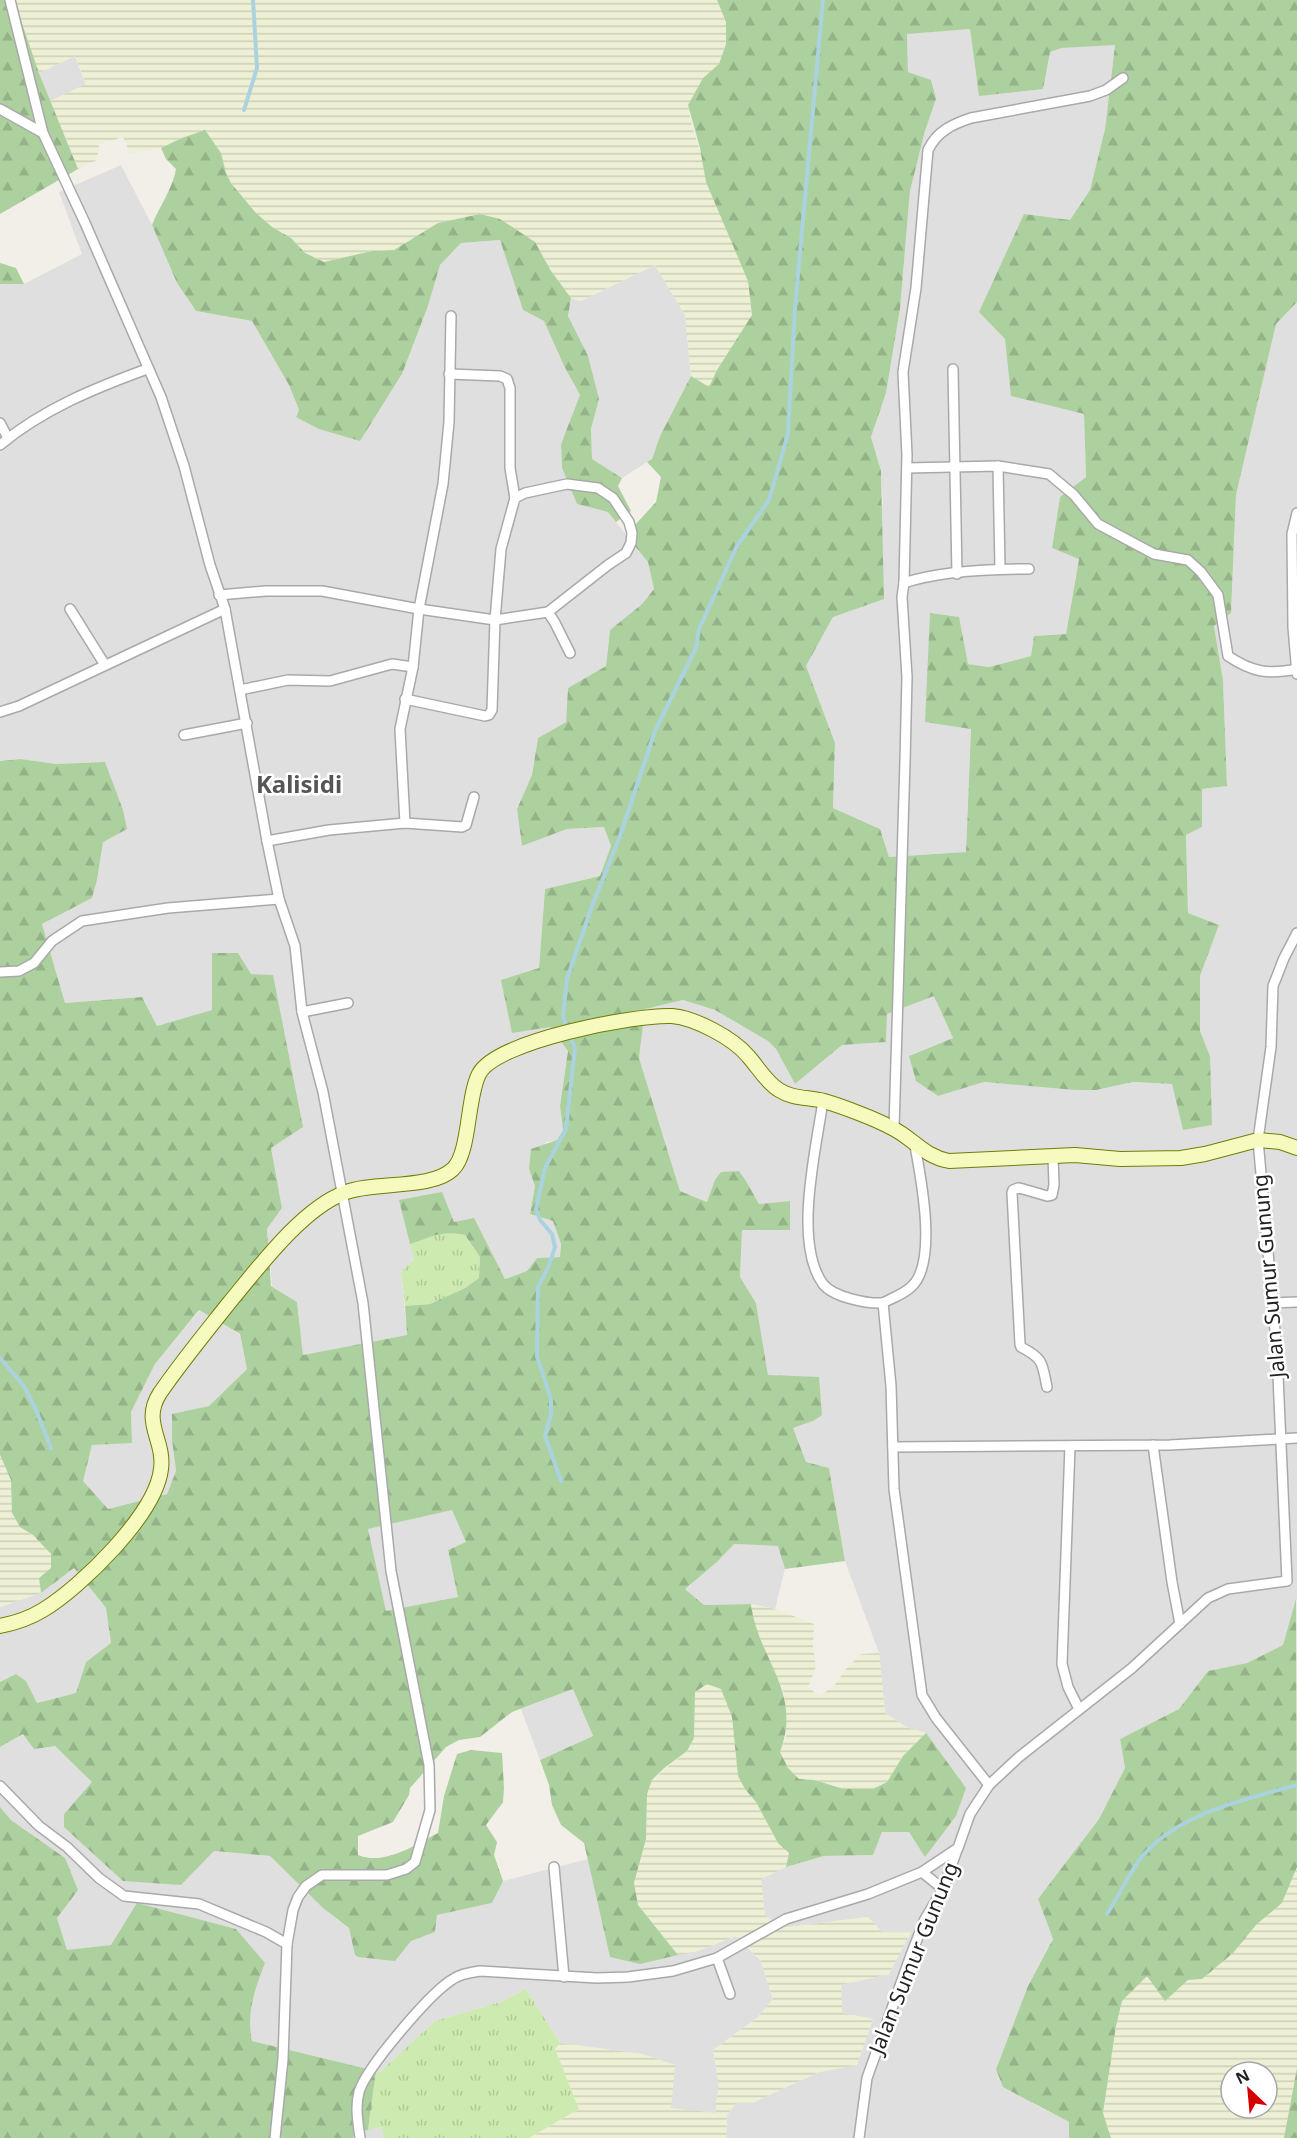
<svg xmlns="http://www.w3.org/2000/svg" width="1297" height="2138" font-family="'Noto Sans',sans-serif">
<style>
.residential{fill:#e0dfdf}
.farmland{fill:url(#farmland-rules);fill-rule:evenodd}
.grass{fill:url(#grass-tufts)}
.forest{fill:url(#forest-firs);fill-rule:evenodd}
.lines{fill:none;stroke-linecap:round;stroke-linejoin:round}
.stream{stroke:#aad3df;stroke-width:4}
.street-casing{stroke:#a9a9a9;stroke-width:12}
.secondary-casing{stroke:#707d05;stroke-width:16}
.street{stroke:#fff;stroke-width:9}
.secondary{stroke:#f7fabf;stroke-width:14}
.labels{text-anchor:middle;stroke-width:5;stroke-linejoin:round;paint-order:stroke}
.street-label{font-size:21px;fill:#222;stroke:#fff}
.quarter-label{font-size:24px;font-weight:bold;fill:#555;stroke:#fff}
</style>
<defs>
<pattern id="farmland-rules" width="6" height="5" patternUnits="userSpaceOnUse" patternTransform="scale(1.5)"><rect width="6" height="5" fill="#eef0d5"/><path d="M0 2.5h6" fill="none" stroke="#ccceb7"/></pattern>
<pattern id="grass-tufts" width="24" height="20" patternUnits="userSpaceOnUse" patternTransform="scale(1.5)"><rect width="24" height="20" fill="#cdebb0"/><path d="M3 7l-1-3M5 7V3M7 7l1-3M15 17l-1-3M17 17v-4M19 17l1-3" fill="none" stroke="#b0c997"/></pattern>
<pattern id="forest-firs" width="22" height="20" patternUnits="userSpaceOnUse" patternTransform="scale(1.5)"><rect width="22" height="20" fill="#add19e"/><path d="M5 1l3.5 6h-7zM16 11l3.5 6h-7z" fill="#95b388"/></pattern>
</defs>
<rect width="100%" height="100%" fill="#f2efe9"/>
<g class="residential">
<polygon points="970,29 979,95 1050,52 1062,48 1115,44 1105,129 1090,190 1070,220 1005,339 1012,396 1084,414 1086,477 1060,497 1052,548 1079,558 1066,634 1034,636 1031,656 989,667 967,664 959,618 971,729 966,852 889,857 880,829 833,808 835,743 806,666 833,617 883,504 881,471 871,437 886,393 900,309 910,191 925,131 936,99 908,72 907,33"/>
<polygon points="75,56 86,85 50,101 39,73"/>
<polygon points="121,165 152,225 177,283 196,311 252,321 289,385 299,410 296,416 360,441 402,374 428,306 440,265 461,243 500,240 523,310 544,321 564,366 580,395 561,444 562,468 577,504 608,512 648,562 654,589 642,604 610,630 606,666 568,688 566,722 538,738 532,775 517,809 522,846 567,829 605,827 611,847 600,876 545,889 539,968 550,1027 568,1051 560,1106 563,1129 557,1140 546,1142 529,1169 535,1186 530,1214 553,1221 561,1244 560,1257 537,1258 528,1271 505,1279 474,1219 414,1259 401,1272 407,1335 303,1355 297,1302 272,1286 267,1229 282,1208 271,1148 213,1010 157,1026 142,997 65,1003 42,924 92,898 97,880 103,842 105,762 56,764 21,759 0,761 0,284 24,284 82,254 59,192"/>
<polygon points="655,265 685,315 691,376 660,436 652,459 622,478 592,459 591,429 599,399 568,316 571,298 581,301"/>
<polygon points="1297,302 1297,1599 1283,1645 1247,1663 1208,1671 1179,1709 1120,1739 1125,1768 1099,1819 1038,1899 1053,1939 1028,1986 996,2069 1035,2105 1069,2122 1069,2138 726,2138 727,2115 736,2103 752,2103 819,2072 857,2065 873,2019 842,2013 841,1985 889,1974 911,1932 882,1932 868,1917 781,1928 765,1915 761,1879 786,1867 824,1856 873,1855 881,1832 909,1832 925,1856 926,1733 906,1727 885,1713 879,1653 845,1561 829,1468 806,1462 793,1428 813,1421 768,1376 756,1303 740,1277 742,1230 790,1230 790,1201 759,1204 746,1181 715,1180 708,1202 680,1191 639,1058 645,1009 683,1000 715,1010 768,1041 776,1049 795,1084 842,1045 886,1042 887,1014 934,996 953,1038 910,1055 938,1096 984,1082 1096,1090 1133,1082 1173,1084 1183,1130 1210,1056 1200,1031 1200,976 1219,925 1188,913 1186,835 1202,827 1202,789 1227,786 1223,680 1214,626 1231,613 1236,495 1276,323"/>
<polygon points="200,1310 240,1335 247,1369 209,1406 172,1415 172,1440 176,1471 167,1494 108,1509 82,1481 92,1445 132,1442 131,1412 155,1364"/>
<polygon points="453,1509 466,1542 448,1550 458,1597 386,1612 368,1529"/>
<polygon points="733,1544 779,1546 785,1569 775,1609 751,1604 704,1605 685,1589 717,1562"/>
<polygon points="74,1568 106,1608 111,1643 86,1662 77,1693 37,1703 26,1681 16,1674 0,1682 0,1607 41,1593"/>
<polygon points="573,1689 593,1736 540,1760 521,1709"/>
<polygon points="23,1734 55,1746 93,1782 64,1814 181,1885 214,1851 270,1856 323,1908 349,1928 411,1941 435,1932 437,1915 492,1903 503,1881 588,1859 610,1957 698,1951 736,1936 761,1961 773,1999 757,2018 713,2050 719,2086 716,2103 716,2114 670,2108 675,2065 642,2054 560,2043 526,1989 501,2002 435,2021 380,2072 252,2041 248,2026 253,1996 264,1963 111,1945 67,1951 57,1918 65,1858 11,1820 0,1807 0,1747"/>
<polygon points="381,2127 384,2138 353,2138 353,2133"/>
</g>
<g class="farmland">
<polygon points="14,0 717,0 726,22 726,44 719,64 703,78 688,105 692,126 723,220 748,281 752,315 717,370 709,388 691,376 685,315 655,265 581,301 571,298 551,271 535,242 480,214 438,223 394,250 372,251 324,262 305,253 291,238 272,227 255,212 231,183 226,173 221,153 182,138 161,148 130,153 123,137 99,145 97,160 78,169 50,101 86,84 75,56 39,73"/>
<polygon points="0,1455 11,1480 12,1513 20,1527 33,1535 51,1554 53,1561 51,1568 39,1578 41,1593 0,1607"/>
<polygon points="751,1604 775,1609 814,1624 813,1647 816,1667 808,1687 819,1696 833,1687 846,1669 861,1654 879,1653 885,1713 906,1727 926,1733 903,1756 887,1782 873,1789 844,1789 814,1780 799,1779 788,1768 780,1751 786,1737 784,1693 754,1625"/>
<polygon points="707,1683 721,1689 732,1717 738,1776 745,1789 756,1802 778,1843 789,1853 786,1867 761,1879 765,1915 781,1928 868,1917 882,1932 911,1932 889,1974 841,1985 842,2013 873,2019 857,2065 819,2072 752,2103 736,2103 727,2115 726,2138 529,2138 579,2109 555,2049 560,2043 642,2054 675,2065 671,2108 716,2113 716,2103 719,2086 713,2050 757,2018 773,1999 761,1961 736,1936 698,1951 678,1955 638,1905 635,1891 634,1883 646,1839 647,1794 652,1780 687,1751 694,1738 695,1692"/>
<path d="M1297 1867V2068L1284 2138H1111L1103 2113 1116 2026 1122 2001 1147 1975 1179 1988 1188 1980 1202 1979 1233 1953 1256 1925 1282 1903ZM1231 2072H1267V2108H1231Z"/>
</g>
<g class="grass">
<polygon points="448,1232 465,1235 480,1257 479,1278 465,1288 430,1304 405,1306 401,1272 414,1259 410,1244 430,1235"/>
<polygon points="526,1989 560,2043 555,2049 579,2109 529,2138 384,2138 381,2127 368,2130 376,2071 380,2072 435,2021 501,2002"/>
</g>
<g class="forest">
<polygon points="0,0 14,0 39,73 78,169 0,214"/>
<path d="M717 0H1297V302L1276 324 1236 495 1231 613 1214 626 1223 680 1227 786 1202 789V827L1186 835 1188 913 1219 925 1200 976V1031L1210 1056 1212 1125 1183 1130 1172 1084 1133 1082 1096 1090H1075L984 1082 938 1096 916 1081 909 1056 953 1038 934 996 887 1014 886 1042 842 1045 795 1084 776 1049 768 1041 715 1010 683 1000 645 1009 639 1058 680 1191 707 1202 715 1180 721 1172 739 1171 746 1181 759 1204 790 1201V1230H742L740 1277 756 1303 768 1375 819 1377 822 1415 813 1421 793 1428 806 1462 829 1468 845 1561 785 1569 778 1546 734 1544 717 1562 685 1589 704 1605 751 1604C758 1660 803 1691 780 1752L788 1768 799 1779 814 1780 844 1789H873L887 1782 903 1756 926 1733 966 1788 956 1816 925 1857 909 1832H882L873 1855 824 1856 786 1867 789 1853 778 1843 756 1802 745 1789 738 1776 732 1717 721 1689 707 1684 695 1692 694 1738 687 1751 663 1769 652 1780 647 1794 646 1839 634 1883 638 1905 678 1955 640 1964 610 1957 584 1843 561 1825 552 1805 549 1785 540 1760 593 1736 573 1689 512 1712 480 1737 459 1740 446 1747 410 1788 409 1795 393 1822 358 1836V1855C384 1866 415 1845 438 1833L444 1796 457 1754 471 1750 502 1753 504 1788 503 1802 486 1825 497 1842 494 1855 503 1881 492 1903 437 1915 435 1932 411 1941 395 1961 358 1957 355 1955 349 1928 323 1908 270 1856 214 1851 181 1885 123 1881 64 1827V1814L92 1782 55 1746 34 1749 23 1734 0 1747V1682L16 1674 26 1681 37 1703 76 1693 86 1662 111 1643 106 1608 74 1568 41 1593 39 1578 51 1568V1554L33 1535 20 1527 12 1513 11 1480 0 1455V761L21 759 56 764 105 762 123 810 127 829 103 842 97 880 92 898 42 924 65 1003 142 997 157 1026 212 1010V953H238L251 974 273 975 303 1127 271 1148 282 1208 267 1229 271 1286 297 1302 303 1355 407 1335 405 1306 430 1304 465 1288 479 1278 480 1257 465 1235C439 1230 433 1237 410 1244L399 1200 442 1192 454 1222 474 1218 505 1279 527 1271 537 1258 560 1257 561 1244 553 1221 530 1214 535 1186 529 1169 531 1149 557 1140 563 1130 560 1106 568 1051 550 1027 512 1033 501 980 539 968 545 889 600 876 611 846 604 827 567 829 522 846 517 809 532 775 538 738 566 722 568 688 606 666 610 630 642 604 654 589 648 562 626 535 656 502 661 477 647 462 652 459 660 436 691 376 709 387 717 370 752 315 748 281 706 182 700 148 688 105 703 78 719 64 726 44V22ZM970 29 979 96 1043 89 1050 52 1062 48 1115 45 1105 129 1090 190 1070 220 1024 214 979 312 1005 339 1011 396 1084 414 1086 477 1060 497 1052 548 1079 559 1066 634 1034 636 1031 656 989 667 968 664 959 617 930 613 925 722 971 729 966 852 889 857 880 829 833 808 835 743 806 666 833 617 884 599 881 471 871 437 886 393 900 309 910 191 925 131 936 99 931 80 908 72 907 34ZM199 1310 240 1334 247 1369 209 1406 172 1414V1440L176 1471 167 1494 108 1509 83 1481 92 1445 132 1443 131 1412 155 1364ZM452 1510 466 1542 448 1550 458 1597 386 1611 368 1529Z"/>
<path d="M205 130 221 153 226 173 231 183 255 212 272 227 291 238 305 253 324 262 372 251 394 250 438 223 480 214 500 219 535 242 551 271 571 298 568 316 588 356 599 399 591 429 592 459 622 478 618 486 631 511 616 522 608 512 577 504 562 468 561 444 580 395 564 366 544 321 523 310 500 240 461 243 440 265 428 306 402 374 360 441 319 429 296 417 299 410 289 385 252 321 196 311 177 283 152 225C159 207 173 188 176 169L166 159 161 148 182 138Z"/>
<polygon points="0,263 16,268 24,284 0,284"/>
<polygon points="1296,1599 1297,1867 1282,1903 1256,1925 1233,1953 1202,1979 1188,1980 1165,2001 1147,1976 1122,2001 1116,2026 1103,2113 1111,2138 1069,2138 1069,2122 1003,2087 996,2069 1028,1986 1053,1939 1038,1899 1099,1819 1125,1768 1120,1739 1179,1709 1208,1671 1247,1663 1283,1645"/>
<path d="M0 1807 11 1820 65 1858 78 1890 57 1918 67 1950 111 1945 137 1903 236 1929 265 1963C255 1989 246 2013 252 2041L376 2071 368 2130 354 2133 353 2138H0Z"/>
<polygon points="1297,2068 1297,2138 1284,2138"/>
</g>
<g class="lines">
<g class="stream">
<polyline points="244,110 257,68 253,0"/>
<polyline points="567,1029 563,1016 567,979 592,906 619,839 655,731 696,648 699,629 737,546 769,500 788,434 795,308 823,0"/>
<polyline points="0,1358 24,1386 36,1410 51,1448"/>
<polyline points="561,1481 545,1436 551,1414 551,1399 537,1356 538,1287 548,1268 555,1247 552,1234 540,1220 536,1209 545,1168 566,1129 575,1048 570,1036"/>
<path d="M1107 1914C1118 1897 1127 1878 1138 1862 1173 1814 1243 1800 1297 1785"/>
</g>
<g class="street-casing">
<g id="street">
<polyline points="10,0 43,133 85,223 161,397 184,466 210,565 225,609 267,841 279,899 295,946 302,1012 323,1092 363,1303 391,1571 429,1765 430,1810 415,1862 406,1869 387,1875 322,1875 306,1886 298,1897 293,1910 287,1944 283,2059 275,2138"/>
<polyline points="0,109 43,133"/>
<polyline points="953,369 957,574"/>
<polyline points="449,374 500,376 507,379 510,388 510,468 515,498"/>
<polyline points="0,423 8,438"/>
<path d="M0 445C43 409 95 388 147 369"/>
<polyline points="998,466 1000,569"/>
<path d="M907 468 998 466 1049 474 1074 495 1098 524 1154 554 1188 560 1201 572 1218 595 1228 656C1252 672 1268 675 1297 669"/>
<polyline points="1297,513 1292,534 1293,627 1297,674"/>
<path d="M904 583 907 455 903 372 916 288 928 150C937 131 953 124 971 118L1090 96 1106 90 1123 78"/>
<polyline points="219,595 266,591 322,591 419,609 495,620 548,612 608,565 626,553 631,543 632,533 629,522 613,498 598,488 567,484 525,493 515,498 501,549 495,620 492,710 489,715 485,716 405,699"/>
<polyline points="70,609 105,665"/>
<polyline points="548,612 555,623 570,653"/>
<polyline points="240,690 288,680 330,681 392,664 413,667"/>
<polyline points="0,712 19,706 225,609"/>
<polyline points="184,735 247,723"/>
<polyline points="405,823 400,729 413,667 419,609 443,484 449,422 451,316"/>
<polyline points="267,841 329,830 405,823 462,827 466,825 474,797"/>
<polyline points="0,972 19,971 34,963 52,941 82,921 168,908 279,899"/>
<polyline points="302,1012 348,1003"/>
<path d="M823 1101C816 1149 793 1243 823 1284 833 1297 867 1304 883 1303L891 1386 894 1489 922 1695 936 1718 989 1785"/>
<path d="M894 1128 905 761 907 677 902 597 904 583C940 571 991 569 1029 569"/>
<path d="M883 1303C892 1298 904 1294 911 1287 938 1264 921 1178 915 1146"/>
<polyline points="1272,1303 1297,1302"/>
<path d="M1047 1387C1042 1363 1044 1359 1021 1347L1020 1344 1012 1193 1013 1190 1018 1188 1023 1189 1047 1196 1052 1195 1054 1185 1053 1156"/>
<polyline points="1153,1445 1172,1582 1180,1624"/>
<polyline points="1070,1446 1062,1664 1068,1687 1079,1709"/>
<polyline points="893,1447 1170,1445 1297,1438"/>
<polyline points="0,1786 39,1826 67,1847 99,1878 124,1896 199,1904 266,1932 287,1944"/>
<polyline points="554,1867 564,1977"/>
<polyline points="922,1872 943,1889"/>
<polyline points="717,1958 730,1994"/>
<path d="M360 2138C358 2123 355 2107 359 2092 366 2068 428 1996 450 1981 459 1974 468 1973 480 1971L597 1978 628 1977 673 1971 717 1958 786 1919 868 1894 922 1872 958 1848 970 1814 989 1785 1019 1757 1132 1668 1208 1598 1228 1589 1287 1581 1277 1353 1258 1140 1271 1047 1273 986 1284 958 1297 933"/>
<polyline points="859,2138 867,2078 911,1955 925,1919 943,1889 957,1850"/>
</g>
</g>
<g class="secondary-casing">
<path id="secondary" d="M0 1626C15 1623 30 1618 43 1610 81 1587 156 1514 161 1469 165 1440 141 1422 160 1393 182 1361 206 1332 229 1303 258 1268 302 1209 344 1193 372 1181 432 1190 453 1169 470 1153 467 1097 479 1074 495 1041 637 1014 672 1016 695 1018 733 1038 748 1056 758 1067 766 1082 779 1090 793 1099 808 1097 824 1101 841 1106 876 1119 892 1128 913 1138 923 1156 949 1161L1075 1155 1120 1159 1181 1158 1205 1154 1258 1140 1280 1142 1297 1148"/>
</g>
<use href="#street" class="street"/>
<use href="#secondary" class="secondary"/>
</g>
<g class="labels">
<g class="street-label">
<text transform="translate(1269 1276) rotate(-95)" y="7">Jalan Sumur Gunung</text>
<text transform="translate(914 1958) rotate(-68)" y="7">Jalan Sumur Gunung</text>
</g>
<g class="quarter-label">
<text x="299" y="793">Kalisidi</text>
</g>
</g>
<g transform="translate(1249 2090) rotate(334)"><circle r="28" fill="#ffffff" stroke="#a7a7a7" stroke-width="1.5"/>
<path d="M0-4.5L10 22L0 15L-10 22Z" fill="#d40000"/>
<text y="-9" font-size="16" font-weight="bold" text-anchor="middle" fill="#222222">N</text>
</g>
</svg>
